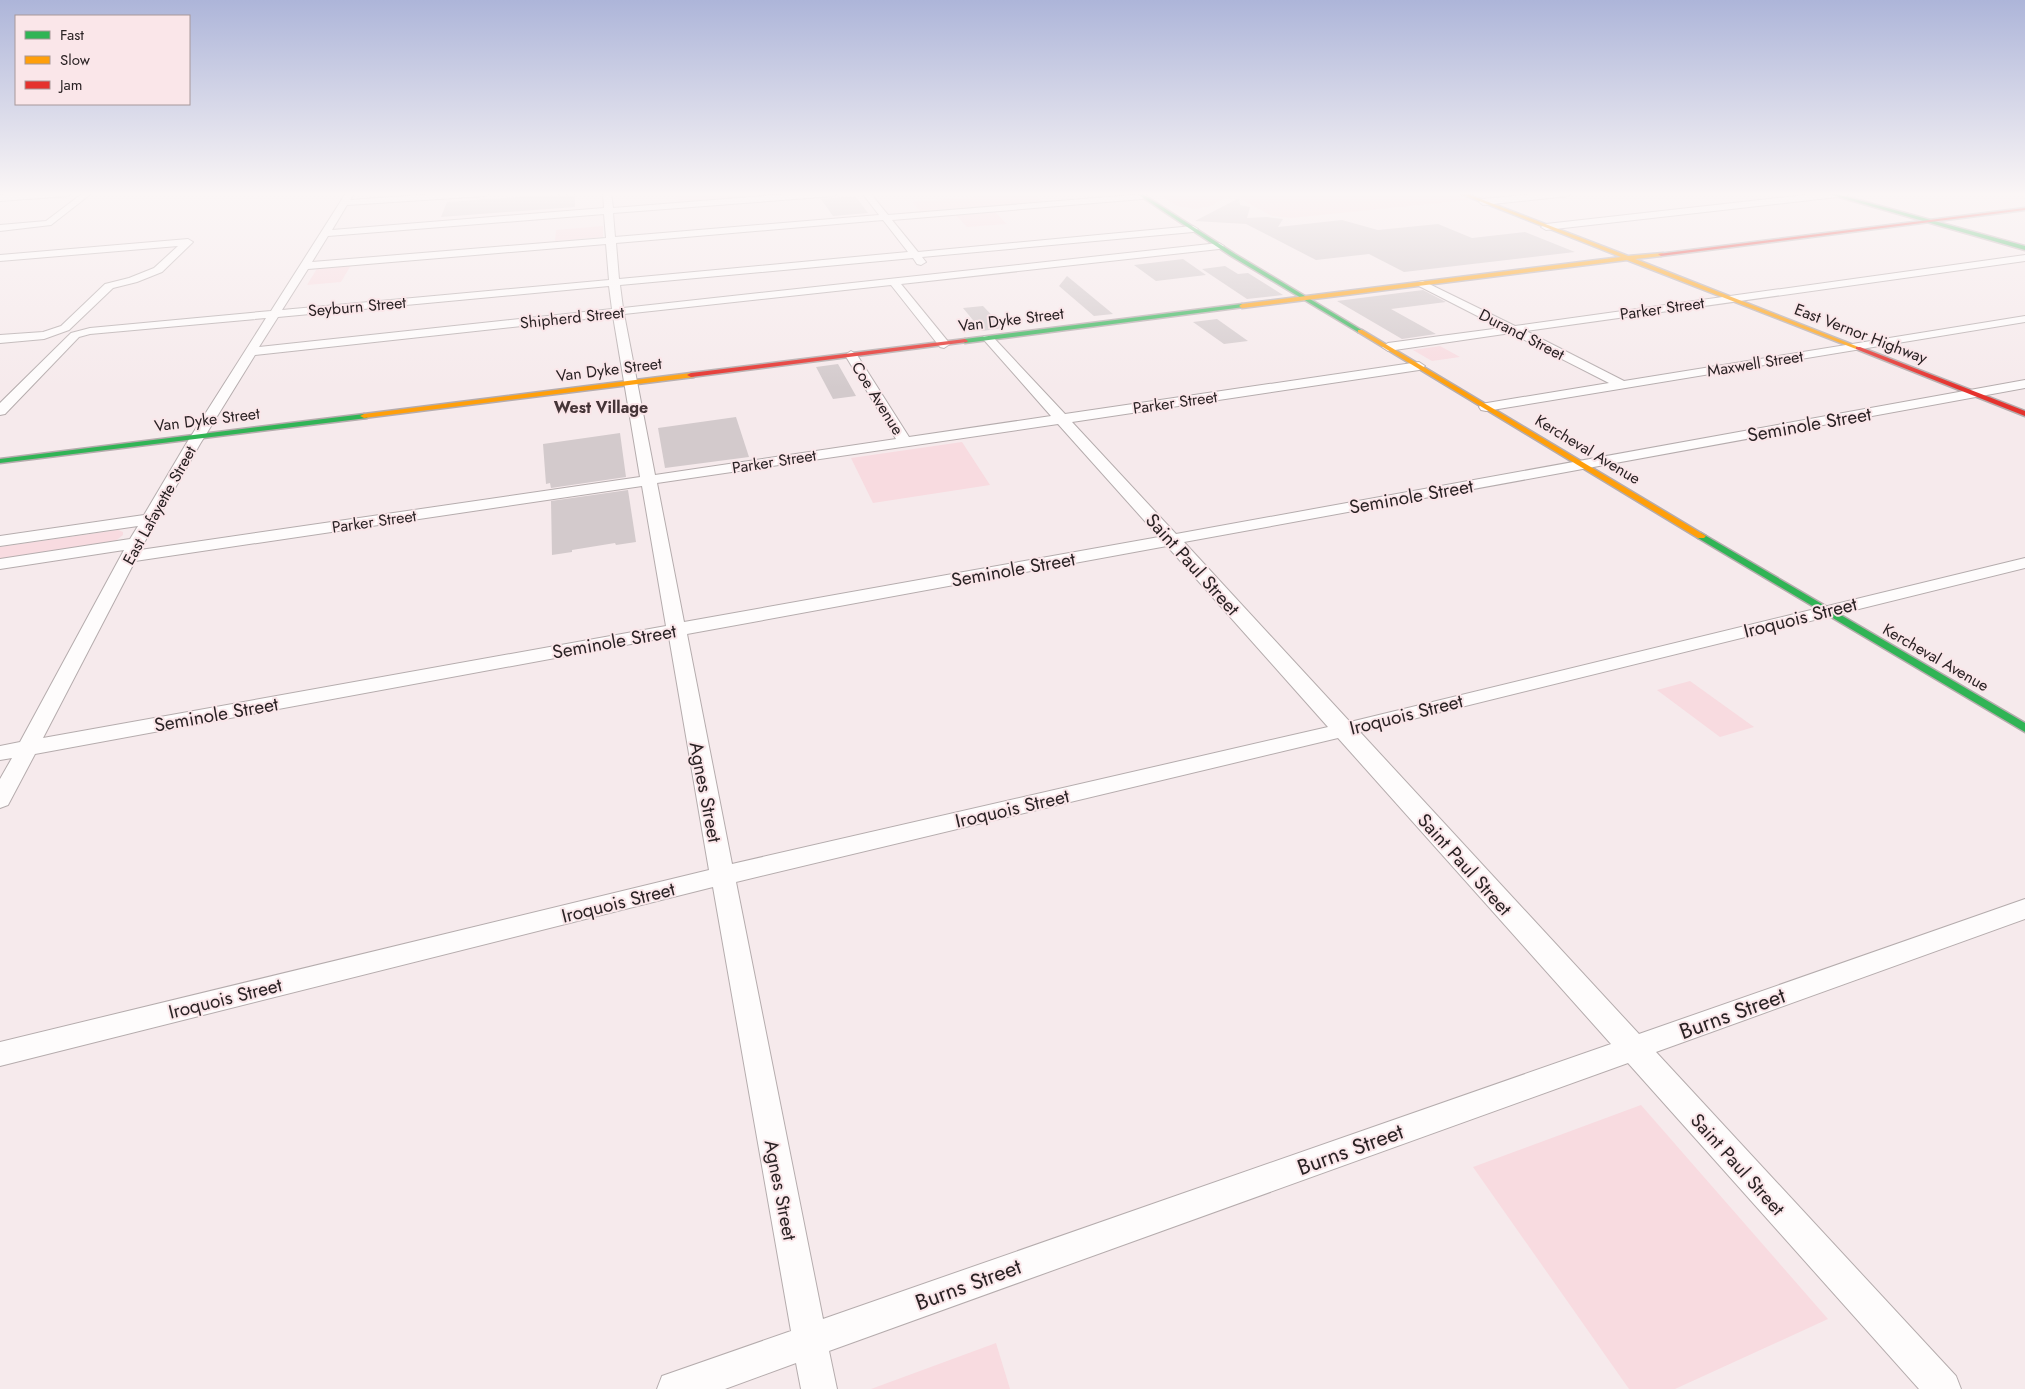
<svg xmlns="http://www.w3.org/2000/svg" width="2025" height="1389" font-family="Jost,sans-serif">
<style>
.green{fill:#f8dbe0}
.building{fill:#d3cacc}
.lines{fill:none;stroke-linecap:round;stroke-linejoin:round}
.street-casing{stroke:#b5acad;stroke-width:2}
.fast-casing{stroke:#b5acad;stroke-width:3}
.slow-casing{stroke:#b5acad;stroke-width:3}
.jam-casing{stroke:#b5acad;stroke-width:3}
.street{fill:#fefcfc;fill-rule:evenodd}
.fast{fill:#30b455;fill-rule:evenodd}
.slow{fill:#ff9f0a;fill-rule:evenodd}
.jam{fill:#e5322d;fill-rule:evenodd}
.labels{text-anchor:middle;stroke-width:4;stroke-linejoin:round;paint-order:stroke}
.far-street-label{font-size:16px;fill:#2a2224;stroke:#fae6e9}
.far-neighbourhood-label{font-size:16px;font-weight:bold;fill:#453538;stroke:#fae6e9}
.street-label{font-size:19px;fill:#2a2224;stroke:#fae6e9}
.near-street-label{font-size:22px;fill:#2a2224;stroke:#fae6e9}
</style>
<rect width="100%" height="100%" fill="#f6eaec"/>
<g class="green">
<polygon points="676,193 797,193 679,202"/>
<polygon points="1019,193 1031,193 1043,201 920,211 912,202"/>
<polygon points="1157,193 1451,193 1469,200 1291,218 1272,216 1237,197 1224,198 1211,206 1196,209 1177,206"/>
<polygon points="994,211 1007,224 967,227 955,214"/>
<polygon points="603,226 603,237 555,241 556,230"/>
<polygon points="351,265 341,282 307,285 318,267"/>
<polygon points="1440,346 1460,357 1432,361 1413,350"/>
<polygon points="962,442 990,485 873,503 851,458"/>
<polygon points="118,530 123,532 123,535 114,542 0,560 0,547"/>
<polygon points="1690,681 1754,727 1720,737 1657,690"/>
<polygon points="1641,1105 1828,1319 1675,1389 1629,1389 1473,1167"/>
<polygon points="996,1343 1010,1389 871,1389"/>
</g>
<g class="building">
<polygon points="575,193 575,207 441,217 447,202"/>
<polygon points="843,197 856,197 868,213 833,216 821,199"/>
<polygon points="1239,198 1240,205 1250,207 1247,218 1267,217 1283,219 1278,227 1342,220 1378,230 1438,224 1472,238 1525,232 1575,252 1404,272 1369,254 1316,260 1246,224 1195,221"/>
<polygon points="1183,259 1206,275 1156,281 1134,265"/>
<polygon points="1225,266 1238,274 1248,273 1283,295 1247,299 1202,269"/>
<polygon points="1067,276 1113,314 1094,316 1059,286"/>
<polygon points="1423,290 1446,302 1391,309 1436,334 1402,339 1337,301"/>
<polygon points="983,306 1004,328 982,331 963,308"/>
<polygon points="1217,319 1248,341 1224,344 1193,322"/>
<polygon points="838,364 856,396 833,399 816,367"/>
<polygon points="736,417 749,457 665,468 658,428"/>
<polygon points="620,433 626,477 551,488 550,483 546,484 543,444"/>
<polygon points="628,490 636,542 616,545 615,543 572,550 572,552 552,555 551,501"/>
</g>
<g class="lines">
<g class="street-casing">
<g id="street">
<polygon points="32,193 72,193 68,196 0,201 0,195"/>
<polygon points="83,193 92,193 51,225 0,231 0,225 46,221"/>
<path d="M346 193H354L350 200 448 193H489L485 196 347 205 332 230 604 208 603 193H611L613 208 801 193H838L834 196 613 213 615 237 879 215 862 193H870L888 215 1145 194 1146 196 1142 199 892 220 918 252 1193 226 1198 229 1193 232 922 257 926 262 921 265 917 264 913 258 620 285 623 308 1219 243 1224 246 1219 249 901 284 950 344 944 348 940 347 891 285 624 314 655 475 896 439 845 355 851 351 857 355 909 437 1051 416 984 340 982 338 984 336H992L1065 414 1419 362 1425 366 1419 370 1072 422 1176 534 2025 380V388L1184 542 1350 722 2025 558V568L1360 732 1639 1034 2025 899V919L1656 1052 1956 1376 1961 1389H1919L1628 1063 829 1351 837 1389H801L796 1363 725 1389H657L662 1376 791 1331 713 887 0 1066V1042L709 870 669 637 35 754 8 805 0 808V779L12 758 0 760V746L20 742 124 550 0 569V559L130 539 138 526 0 546V536L144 515 186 444 266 318 90 334 79 337 5 414 0 415V403L71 333 90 328 271 311ZM604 214 606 238 312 262 328 236ZM883 220 908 252 619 279 616 243ZM606 244 609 280 282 310 308 269ZM609 286 612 309 259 347 278 317ZM613 316 640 477 140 550 200 444 255 355ZM1058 424 1159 537 684 622 657 483ZM642 486 666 626 43 738 135 561ZM1167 546 1328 727 732 864 687 634ZM1338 738 1611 1044 823 1319 736 882Z"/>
<polygon points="1543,193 1572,193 1568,196 1483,205 1479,202 1483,199"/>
<polygon points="1823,193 1850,193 1846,196 1546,230 1541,227 1546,224"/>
<polygon points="188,239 193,242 191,244 162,272 137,282 113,288 69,330 44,339 0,343 0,335 43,332 61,326 105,284 129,278 154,268 178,246 0,261 0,255"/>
<polygon points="2025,255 2025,261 1526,331 1624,381 2025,316 2025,322 1486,411 1481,410 1479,407 1481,404 1609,383 1511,333 1388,351 1382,347 1388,343 1501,328 1419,286 1418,284 1419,282 1423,281 1515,326"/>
</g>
</g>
<g class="fast-casing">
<g id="fast">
<polygon points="1136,193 1141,193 1235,254 1363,331 1358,332 1231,256"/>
<polygon points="1825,193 1833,193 2025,246 2025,250"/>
<polygon points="1242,304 1244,305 1244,307 965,343 962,341 965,339"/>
<polygon points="364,414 368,416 367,418 0,463 0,459"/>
<polygon points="1701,533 2025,723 2025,732 1698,538 1698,534"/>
</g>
</g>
<g class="slow-casing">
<g id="slow">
<polygon points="1459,193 1465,193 1628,256 1663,253 1661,256 1635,259 1861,348 1856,349 1627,260 1242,308 1239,306 1242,304 1621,257"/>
<polygon points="1358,330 1362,330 1706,536 1704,538 1698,538 1358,332"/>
<polygon points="691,373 694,373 694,377 364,418 360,416 364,414"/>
</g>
</g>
<g class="jam-casing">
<g id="jam">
<polygon points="2025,208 2025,210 1661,256 1658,254"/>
<polygon points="965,339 968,341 967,342 691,377 687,375 691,373"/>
<polygon points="1856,347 1860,347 2025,411 2025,416 1856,349"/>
</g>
</g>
<use href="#street" class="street"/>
<use href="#fast" class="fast"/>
<use href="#slow" class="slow"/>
<use href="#jam" class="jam"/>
</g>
<linearGradient id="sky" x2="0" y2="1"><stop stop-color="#adb5d9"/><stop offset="0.5" stop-color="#fbf6f6"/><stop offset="1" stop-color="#fbf6f6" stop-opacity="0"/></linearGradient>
<rect width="2025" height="388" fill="url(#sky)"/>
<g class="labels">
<g class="far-street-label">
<text transform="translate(357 306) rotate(-5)" y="6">Seyburn Street</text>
<text transform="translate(1662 308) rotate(-8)" y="6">Parker Street</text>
<text transform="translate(572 317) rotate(-6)" y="6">Shipherd Street</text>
<text transform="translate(1011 319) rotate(-7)" y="6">Van Dyke Street</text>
<text transform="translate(1861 333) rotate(21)" y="6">East Vernor Highway</text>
<text transform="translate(1522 334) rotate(27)" y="6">Durand Street</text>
<text transform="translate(1755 363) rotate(-9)" y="6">Maxwell Street</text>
<text transform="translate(609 369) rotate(-7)" y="6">Van Dyke Street</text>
<text transform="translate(878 398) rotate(58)" y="6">Coe Avenue</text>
<text transform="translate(1175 402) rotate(-8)" y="6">Parker Street</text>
<text transform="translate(207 419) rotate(-7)" y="6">Van Dyke Street</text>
<text transform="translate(1588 449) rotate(31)" y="6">Kercheval Avenue</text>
<text transform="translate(774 461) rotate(-9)" y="6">Parker Street</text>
<text transform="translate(159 505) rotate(-61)" y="6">East Lafayette Street</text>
<text transform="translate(374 521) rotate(-8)" y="6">Parker Street</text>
<text transform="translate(1936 657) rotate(30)" y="6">Kercheval Avenue</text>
</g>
<g class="far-neighbourhood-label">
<text x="601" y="413">West Village</text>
</g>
<g class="street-label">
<text transform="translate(1809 424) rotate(-10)" y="7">Seminole Street</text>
<text transform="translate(1411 496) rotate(-10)" y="7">Seminole Street</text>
<text transform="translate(1193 564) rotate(48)" y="7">Saint Paul Street</text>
<text transform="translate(1013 569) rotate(-10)" y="7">Seminole Street</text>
<text transform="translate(1800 617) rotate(-14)" y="7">Iroquois Street</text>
<text transform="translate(614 641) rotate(-10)" y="7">Seminole Street</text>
<text transform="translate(216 714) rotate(-10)" y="7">Seminole Street</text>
<text transform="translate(1406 714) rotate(-14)" y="7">Iroquois Street</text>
<text transform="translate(706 792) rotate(79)" y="7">Agnes Street</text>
<text transform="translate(1012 808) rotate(-13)" y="7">Iroquois Street</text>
<text transform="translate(1465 864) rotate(48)" y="7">Saint Paul Street</text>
<text transform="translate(618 902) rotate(-14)" y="7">Iroquois Street</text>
<text transform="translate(225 998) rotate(-14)" y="7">Iroquois Street</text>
<text transform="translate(1738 1164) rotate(48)" y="7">Saint Paul Street</text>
<text transform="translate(781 1190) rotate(79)" y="7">Agnes Street</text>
</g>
<g class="near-street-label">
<text transform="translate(1732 1013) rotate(-20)" y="8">Burns Street</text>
<text transform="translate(1350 1149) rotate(-20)" y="8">Burns Street</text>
<text transform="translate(968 1284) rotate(-20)" y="8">Burns Street</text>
</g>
</g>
<rect x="15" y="15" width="175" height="90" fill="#fae6e9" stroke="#a7989a"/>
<rect x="25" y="31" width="25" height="8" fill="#30b455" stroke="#a7989a"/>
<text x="60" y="40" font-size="15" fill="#2a2224">Fast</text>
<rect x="25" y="56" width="25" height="8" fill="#ff9f0a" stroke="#a7989a"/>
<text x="60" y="65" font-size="15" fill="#2a2224">Slow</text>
<rect x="25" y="81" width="25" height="8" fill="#e5322d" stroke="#a7989a"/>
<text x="60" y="90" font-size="15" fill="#2a2224">Jam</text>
</svg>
